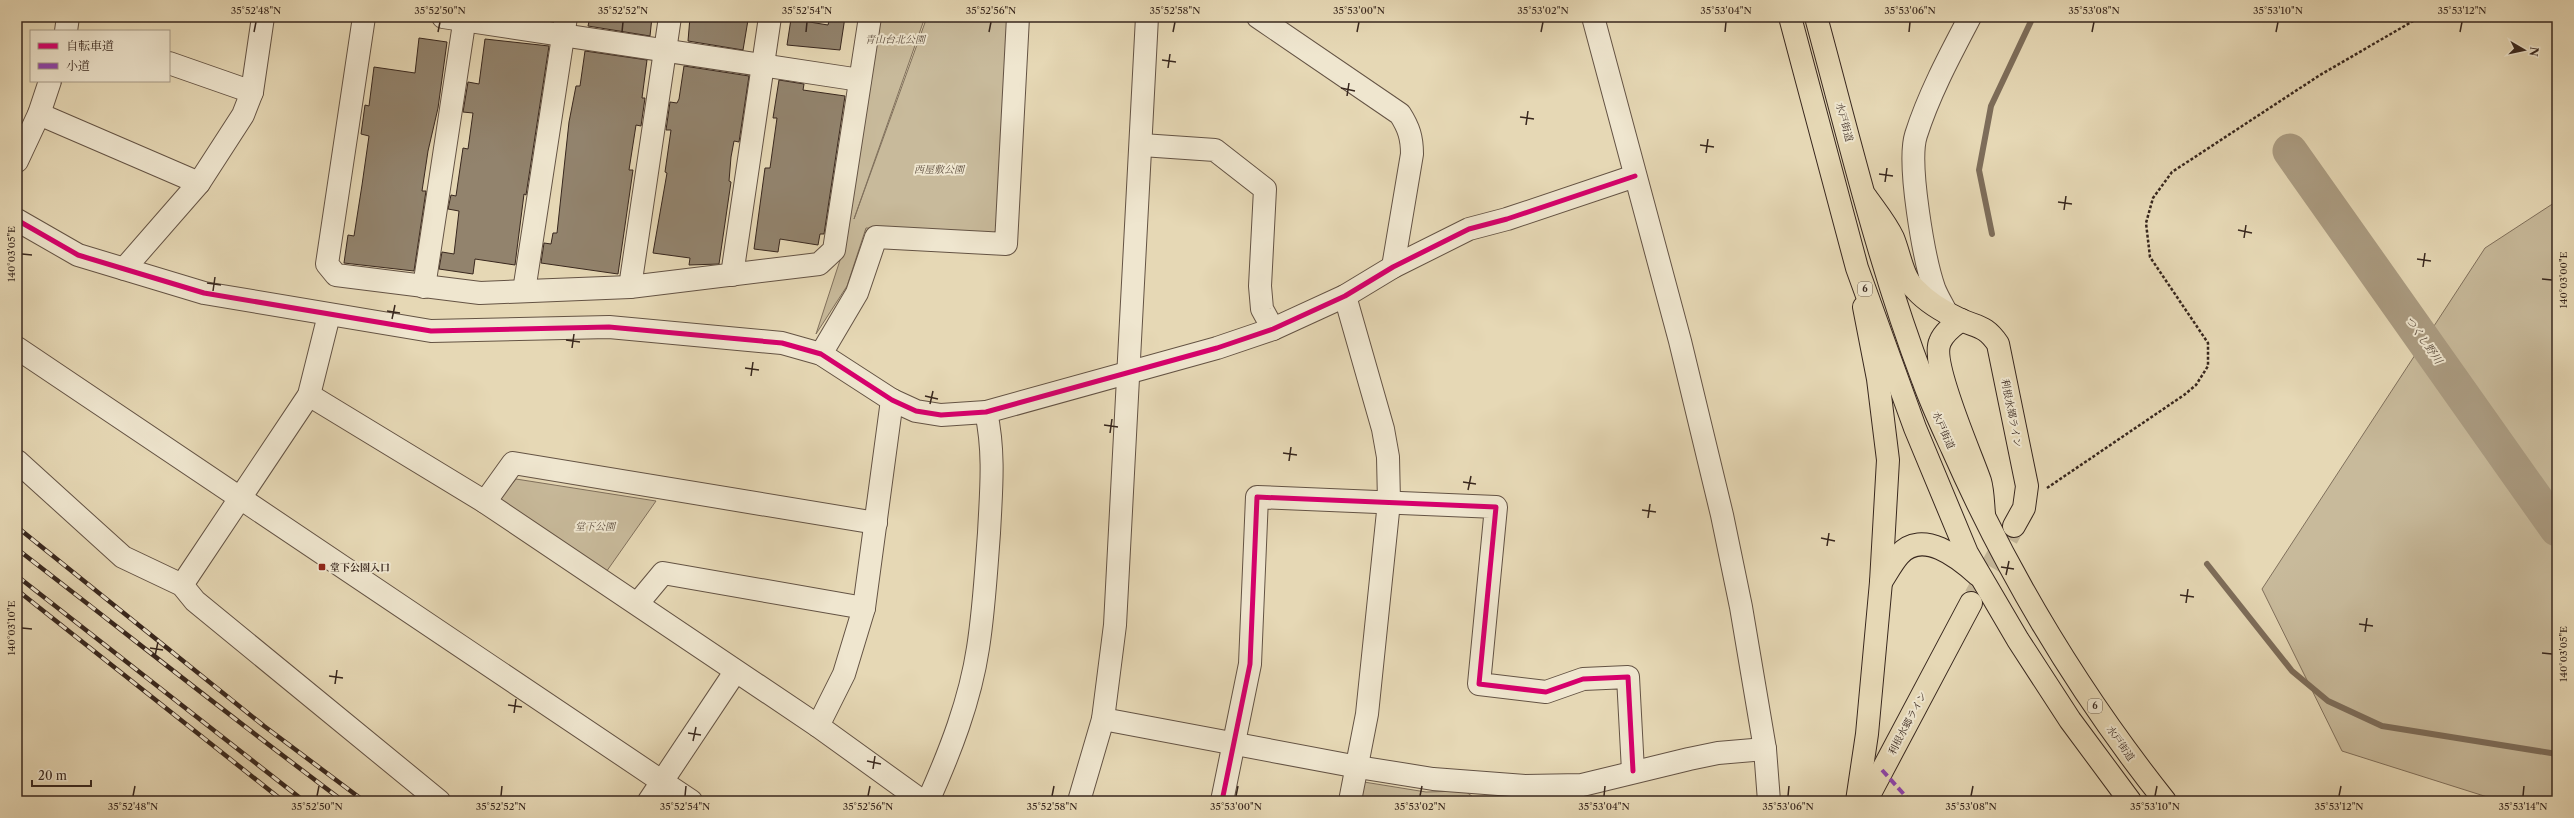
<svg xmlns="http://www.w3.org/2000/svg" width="2574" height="818" font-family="'Libre Caslon Text','Noto Serif JP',serif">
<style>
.green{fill:#c8ba9b;stroke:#80705c}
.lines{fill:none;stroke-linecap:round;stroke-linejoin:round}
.stream{stroke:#7d6d5a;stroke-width:6}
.river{stroke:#ab9c82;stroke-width:35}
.building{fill:#92836d;stroke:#38271e}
.major-tunnel{stroke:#c3b597;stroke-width:22;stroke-dasharray:22 11;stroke-linecap:butt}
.minor-casing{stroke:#645344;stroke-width:24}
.major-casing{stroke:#38271e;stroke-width:24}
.highway-casing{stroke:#38271e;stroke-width:24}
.path{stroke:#38271e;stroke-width:2.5;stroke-dasharray:3 2;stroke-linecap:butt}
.minor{stroke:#efe6cf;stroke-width:22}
.major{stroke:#e6d8b5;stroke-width:22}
.highway{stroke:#e6d8b5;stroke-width:22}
.rail-casing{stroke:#38271e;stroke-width:4.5}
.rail{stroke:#efe6cf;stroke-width:3;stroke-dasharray:9;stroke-linecap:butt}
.quiet{stroke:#8e44ad;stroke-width:4;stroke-dasharray:8 4;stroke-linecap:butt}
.cycleway-casing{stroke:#efe6cf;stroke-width:8}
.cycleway{stroke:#d6006c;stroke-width:5}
.ticks{fill:none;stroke:#38271e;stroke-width:1.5}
.poi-dot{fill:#8f2418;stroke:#efe6cf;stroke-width:1.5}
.labels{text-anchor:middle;stroke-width:4;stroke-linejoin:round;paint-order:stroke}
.shield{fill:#efe6cf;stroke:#6f6053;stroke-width:1}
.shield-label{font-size:9px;font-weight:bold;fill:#38271e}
.park-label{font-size:10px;font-style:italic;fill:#5c4c3d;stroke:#efe6cf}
.street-label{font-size:10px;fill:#38271e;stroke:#efe6cf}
.poi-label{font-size:10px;font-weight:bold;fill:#38271e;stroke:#efe6cf;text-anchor:start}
.water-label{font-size:11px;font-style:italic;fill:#5a4a3c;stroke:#efe6cf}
.neatline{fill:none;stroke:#38271e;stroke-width:1.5}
.ticks-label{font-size:10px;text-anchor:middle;fill:#38271e}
</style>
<rect width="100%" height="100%" fill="#e6d8b5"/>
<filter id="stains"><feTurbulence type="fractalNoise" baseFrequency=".005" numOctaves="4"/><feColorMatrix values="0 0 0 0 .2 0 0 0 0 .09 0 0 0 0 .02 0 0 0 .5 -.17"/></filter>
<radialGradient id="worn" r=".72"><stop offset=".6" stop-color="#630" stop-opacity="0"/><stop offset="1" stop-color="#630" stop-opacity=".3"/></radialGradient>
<g class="green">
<polygon points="877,17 925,17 854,219 927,17 1010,17 998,228 992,235 866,228 847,286 816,334 843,251"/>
<polygon points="2557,201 2557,801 2500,801 2342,751 2262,589 2485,248"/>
<polygon points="516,479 656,501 604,575 501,504 501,497"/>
<polygon points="1364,782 1426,792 1465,791 1473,797 1472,801 1360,801"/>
</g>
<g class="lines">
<g class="stream">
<polyline points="1992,234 1979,170 1991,106 2033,17"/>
<polyline points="2207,564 2292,671 2328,701 2382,726 2557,754"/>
</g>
<polyline class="river" points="2290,151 2557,529"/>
</g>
<g class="building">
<polygon points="590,17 652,17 650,36 588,26"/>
<polygon points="690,17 725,17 748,20 743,50 688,41"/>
<polygon points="830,17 845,17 840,50 787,45 791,19 828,25"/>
<polygon points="419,38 447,42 438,108 428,151 422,191 426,191 414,271 344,263 348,235 354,236 362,185 369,136 361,134 365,105 369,106 374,67 415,73"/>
<polygon points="485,39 549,46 526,195 524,194 515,265 475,259 473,274 439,269 442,252 454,254 459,211 448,209 451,195 456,196 463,148 468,149 473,113 463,112 468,82 479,84"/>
<polygon points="585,51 647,60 642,98 645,98 641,126 636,125 629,170 633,170 618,274 541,263 544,243 551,244 553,233 557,233 569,122 576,86 580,86"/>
<polygon points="684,66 749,76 739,142 734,141 731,157 729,181 731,182 719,264 689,265 690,258 653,253 667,173 665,172 671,130 666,130 670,102 677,103 679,99"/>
<polygon points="779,80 804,84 803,90 845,96 824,234 820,234 818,245 780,239 778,252 754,249 765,168 770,168 777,118 773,118"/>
</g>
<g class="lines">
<polyline class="major-tunnel" points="1975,596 2014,526"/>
<g class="minor-casing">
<g id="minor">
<polyline points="364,17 327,264 336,275 480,293 630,287 819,264 834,250 870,17"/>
<polyline points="443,17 860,80"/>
<path d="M1258 17 1400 114C1409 128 1412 138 1412 154L1393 267"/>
<polyline points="1593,17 1680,341 1722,515 1741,607 1765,749 1769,801"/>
<polyline points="66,31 68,17"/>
<polyline points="169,63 252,92"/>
<polyline points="39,114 199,183"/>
<polyline points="1142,145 1215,150 1265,189 1260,286 1262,309 1273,329"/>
<polyline points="17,161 39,114 50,81"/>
<polyline points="17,220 78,255 204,293 431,331 609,327 782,343 821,354 892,400 916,411 941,415 986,412 1217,348 1273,329 1345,296 1393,267 1469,229 1507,219 1635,176"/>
<polyline points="124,269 199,183 243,115 252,92 263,17"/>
<polyline points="732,275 770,17"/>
<polyline points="424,287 465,17"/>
<polyline points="630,287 670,17"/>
<polyline points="524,291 566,17"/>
<polyline points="1345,296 1383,429 1388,457 1389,502 1367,714 1350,801"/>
<path d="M1946 312C1942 304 1937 296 1934 288 1924 259 1907 163 1916 135 1929 94 1950 55 1970 17"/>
<polyline points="17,348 691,801"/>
<polyline points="821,354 857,293 876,237 1006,244 1018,17"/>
<polyline points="309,395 485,502 818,726 922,801"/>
<polyline points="17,461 123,557 182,585 195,601 439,801"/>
<polyline points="485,502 513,463 876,523"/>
<polyline points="182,585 309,395 329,315"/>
<polyline points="638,603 663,573 864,608"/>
<polyline points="1103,719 1358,767 1433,779 1525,786 1582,785 1689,759 1718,753 1765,749"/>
<polyline points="818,726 844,674 864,608 892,400"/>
<polyline points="649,801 735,672"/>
<path d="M928 801C950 752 970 701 978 648 984 610 986 572 989 533 991 492 995 453 986 412"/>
<polyline points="1079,801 1103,719 1115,625 1147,17"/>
<polyline points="1222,801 1250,664 1257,497 1496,507 1479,684 1546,692 1583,679 1628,677 1633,771"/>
</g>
</g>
<g class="major-casing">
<g id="major">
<path d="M1866 197C1875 210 1886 223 1893 238 1900 255 1902 277 1916 290 1927 302 1944 312 1959 319 1978 328 1985 325 1998 344L2027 486 2024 508 2014 526"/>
<path d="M1961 320C1953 326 1944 332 1940 342 1930 364 1971 454 1980 481 1983 491 1983 504 1984 514"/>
<path d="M1881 582C1887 573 1892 563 1899 555 1922 528 1959 558 1978 575"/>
<polyline points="1857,801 1867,734 1881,582 1888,460 1878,379 1864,307"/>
<polyline points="1866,801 1971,603"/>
</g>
</g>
<g class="highway-casing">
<g id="highway">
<polyline points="1790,17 1857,268 1915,428 1967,553 2018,640 2070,720 2130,801"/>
<path d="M1816 17C1849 138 1878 262 1923 380 1931 403 1942 426 1952 448 2008 575 2079 693 2165 801"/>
</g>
</g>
<polyline class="path" points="2047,488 2184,395 2196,385 2208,366 2208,343 2150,257 2146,223 2153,198 2172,172 2320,75 2420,17"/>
<use href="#minor" class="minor"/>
<use href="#major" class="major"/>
<use href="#highway" class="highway"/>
<g class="rail-casing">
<g id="rail">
<polyline points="17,527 264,726 364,801"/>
<path d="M17 549C126 633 233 719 343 801"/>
<polyline points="17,576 304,801"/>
<polyline points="17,590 283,801"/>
</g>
</g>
<use href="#rail" class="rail"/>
<polyline class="quiet" points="1882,770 1910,801"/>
<g class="cycleway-casing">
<g id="cycleway">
<polyline points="17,220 78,255 204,293 431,331 609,327 782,343 821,354 892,400 916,411 941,415 986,412 1217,348 1273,329 1345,296 1393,267 1469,229 1507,219 1635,176"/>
<polyline points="1222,801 1250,664 1257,497 1496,507 1479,684 1546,692 1583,679 1628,677 1633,771"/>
</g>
</g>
<use href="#cycleway" class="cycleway"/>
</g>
<path class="ticks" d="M254 32 256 22M438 32 440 22M622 32 623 22M806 32 807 22M989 32 991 22M1173 32 1175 22M1357 32 1359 22M1541 32 1543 22M1725 32 1726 22M1909 32 1910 22M2092 32 2094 22M2276 32 2278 22M2460 32 2462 22M1162 60 1176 62M1168 68 1170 54M1341 88 1355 91M1347 96 1349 83M1520 117 1534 119M1526 125 1528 111M1700 145 1714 147M1706 153 1708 139M1879 174 1893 176M1885 182 1887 168M2058 202 2072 204M2064 210 2066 196M2238 230 2252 233M2244 238 2246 225M22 254 32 255M2417 259 2431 261M2423 267 2425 253M2542 279 2552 280M207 283 221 285M213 291 215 277M387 311 400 313M392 319 395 305M566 340 580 342M572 348 574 334M745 368 759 370M751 376 753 362M925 396 938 399M930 404 933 391M1104 425 1118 427M1110 433 1112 419M1283 453 1297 455M1289 461 1291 447M1463 482 1476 484M1468 490 1471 476M1642 510 1656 512M1648 518 1650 504M1821 538 1835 541M1827 546 1829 533M2001 567 2014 569M2006 575 2009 561M2180 595 2194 597M2186 603 2188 589M2359 624 2373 626M22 628 32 629M2365 632 2367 618M150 648 163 650M2542 653 2552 654M155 656 158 642M329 676 343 678M335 684 337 670M508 705 522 707M514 713 516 699M688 733 701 735M693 741 696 727M867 761 881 764M873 769 875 756M133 796 135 786M317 796 319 786M501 796 502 786M685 796 686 786M868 796 870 786M1052 796 1054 786M1236 796 1238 786M1420 796 1422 786M1604 796 1605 786M1788 796 1789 786M1971 796 1973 786M2155 796 2157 786M2339 796 2341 786M2523 796 2524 786"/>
<rect class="poi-dot" x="318" y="563" width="8" height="8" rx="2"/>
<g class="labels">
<g class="shield">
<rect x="1858" y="282" width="14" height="14" rx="3"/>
<rect x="2088" y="699" width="14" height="14" rx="3"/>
</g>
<g class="shield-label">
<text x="1865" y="292">6</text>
<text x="2095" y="709">6</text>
</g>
<g class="park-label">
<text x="895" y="43">青山台北公園</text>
<text x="939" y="173">西屋敷公園</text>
<text x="595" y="530">堂下公園</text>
</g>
<g class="street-label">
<text transform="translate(1845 122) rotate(75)" y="4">水戸街道</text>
<text transform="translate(2012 413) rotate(79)" y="4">利根水郷ライン</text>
<text transform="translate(1944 430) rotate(66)" y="4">水戸街道</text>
<text transform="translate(1907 723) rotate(-62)" y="4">利根水郷ライン</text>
<text transform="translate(2121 743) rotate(55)" y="4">水戸街道</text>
</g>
<g class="poi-label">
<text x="330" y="571">堂下公園入口</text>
</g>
<g class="water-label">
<text transform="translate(2424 340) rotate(55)" y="4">つくし野川</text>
</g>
</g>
<rect width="2574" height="818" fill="none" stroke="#e6d8b5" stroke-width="44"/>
<rect x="30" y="30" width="140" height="52" fill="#efe6cf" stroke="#a69a88"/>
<rect x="38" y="43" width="20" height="6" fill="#d6006c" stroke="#a69a88"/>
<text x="66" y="50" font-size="12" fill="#38271e">自転車道</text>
<rect x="38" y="63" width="20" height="6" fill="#8e44ad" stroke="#a69a88"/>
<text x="66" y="70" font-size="12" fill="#38271e">小道</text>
<g transform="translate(2524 50) rotate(99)" stroke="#efe6cf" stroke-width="3" paint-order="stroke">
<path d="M0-3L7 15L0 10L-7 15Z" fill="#38271e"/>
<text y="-6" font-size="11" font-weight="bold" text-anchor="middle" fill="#38271e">N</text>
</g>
<path d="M32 780v6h59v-6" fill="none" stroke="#38271e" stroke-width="2"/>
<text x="38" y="780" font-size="12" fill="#38271e" stroke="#efe6cf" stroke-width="3" paint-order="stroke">20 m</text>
<rect x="22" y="22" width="2530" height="774" class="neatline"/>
<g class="ticks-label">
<text x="256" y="14">35°52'48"N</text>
<text x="440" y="14">35°52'50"N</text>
<text x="623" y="14">35°52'52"N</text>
<text x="807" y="14">35°52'54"N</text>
<text x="991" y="14">35°52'56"N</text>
<text x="1175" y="14">35°52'58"N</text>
<text x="1359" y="14">35°53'00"N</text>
<text x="1543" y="14">35°53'02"N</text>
<text x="1726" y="14">35°53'04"N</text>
<text x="1910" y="14">35°53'06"N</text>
<text x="2094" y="14">35°53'08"N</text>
<text x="2278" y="14">35°53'10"N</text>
<text x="2462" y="14">35°53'12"N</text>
<text transform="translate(11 254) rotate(-90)" y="4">140°03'05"E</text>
<text transform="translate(2563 280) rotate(-90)" y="4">140°03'00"E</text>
<text transform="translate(11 628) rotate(-90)" y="4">140°03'10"E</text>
<text transform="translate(2563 654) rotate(-90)" y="4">140°03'05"E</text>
<text x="133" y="810">35°52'48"N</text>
<text x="317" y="810">35°52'50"N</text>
<text x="501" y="810">35°52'52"N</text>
<text x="685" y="810">35°52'54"N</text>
<text x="868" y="810">35°52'56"N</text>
<text x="1052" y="810">35°52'58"N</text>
<text x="1236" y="810">35°53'00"N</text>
<text x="1420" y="810">35°53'02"N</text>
<text x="1604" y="810">35°53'04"N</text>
<text x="1788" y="810">35°53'06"N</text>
<text x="1971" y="810">35°53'08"N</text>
<text x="2155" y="810">35°53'10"N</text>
<text x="2339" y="810">35°53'12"N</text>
<text x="2523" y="810">35°53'14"N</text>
</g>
<rect width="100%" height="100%" filter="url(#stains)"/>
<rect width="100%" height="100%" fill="url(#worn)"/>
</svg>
